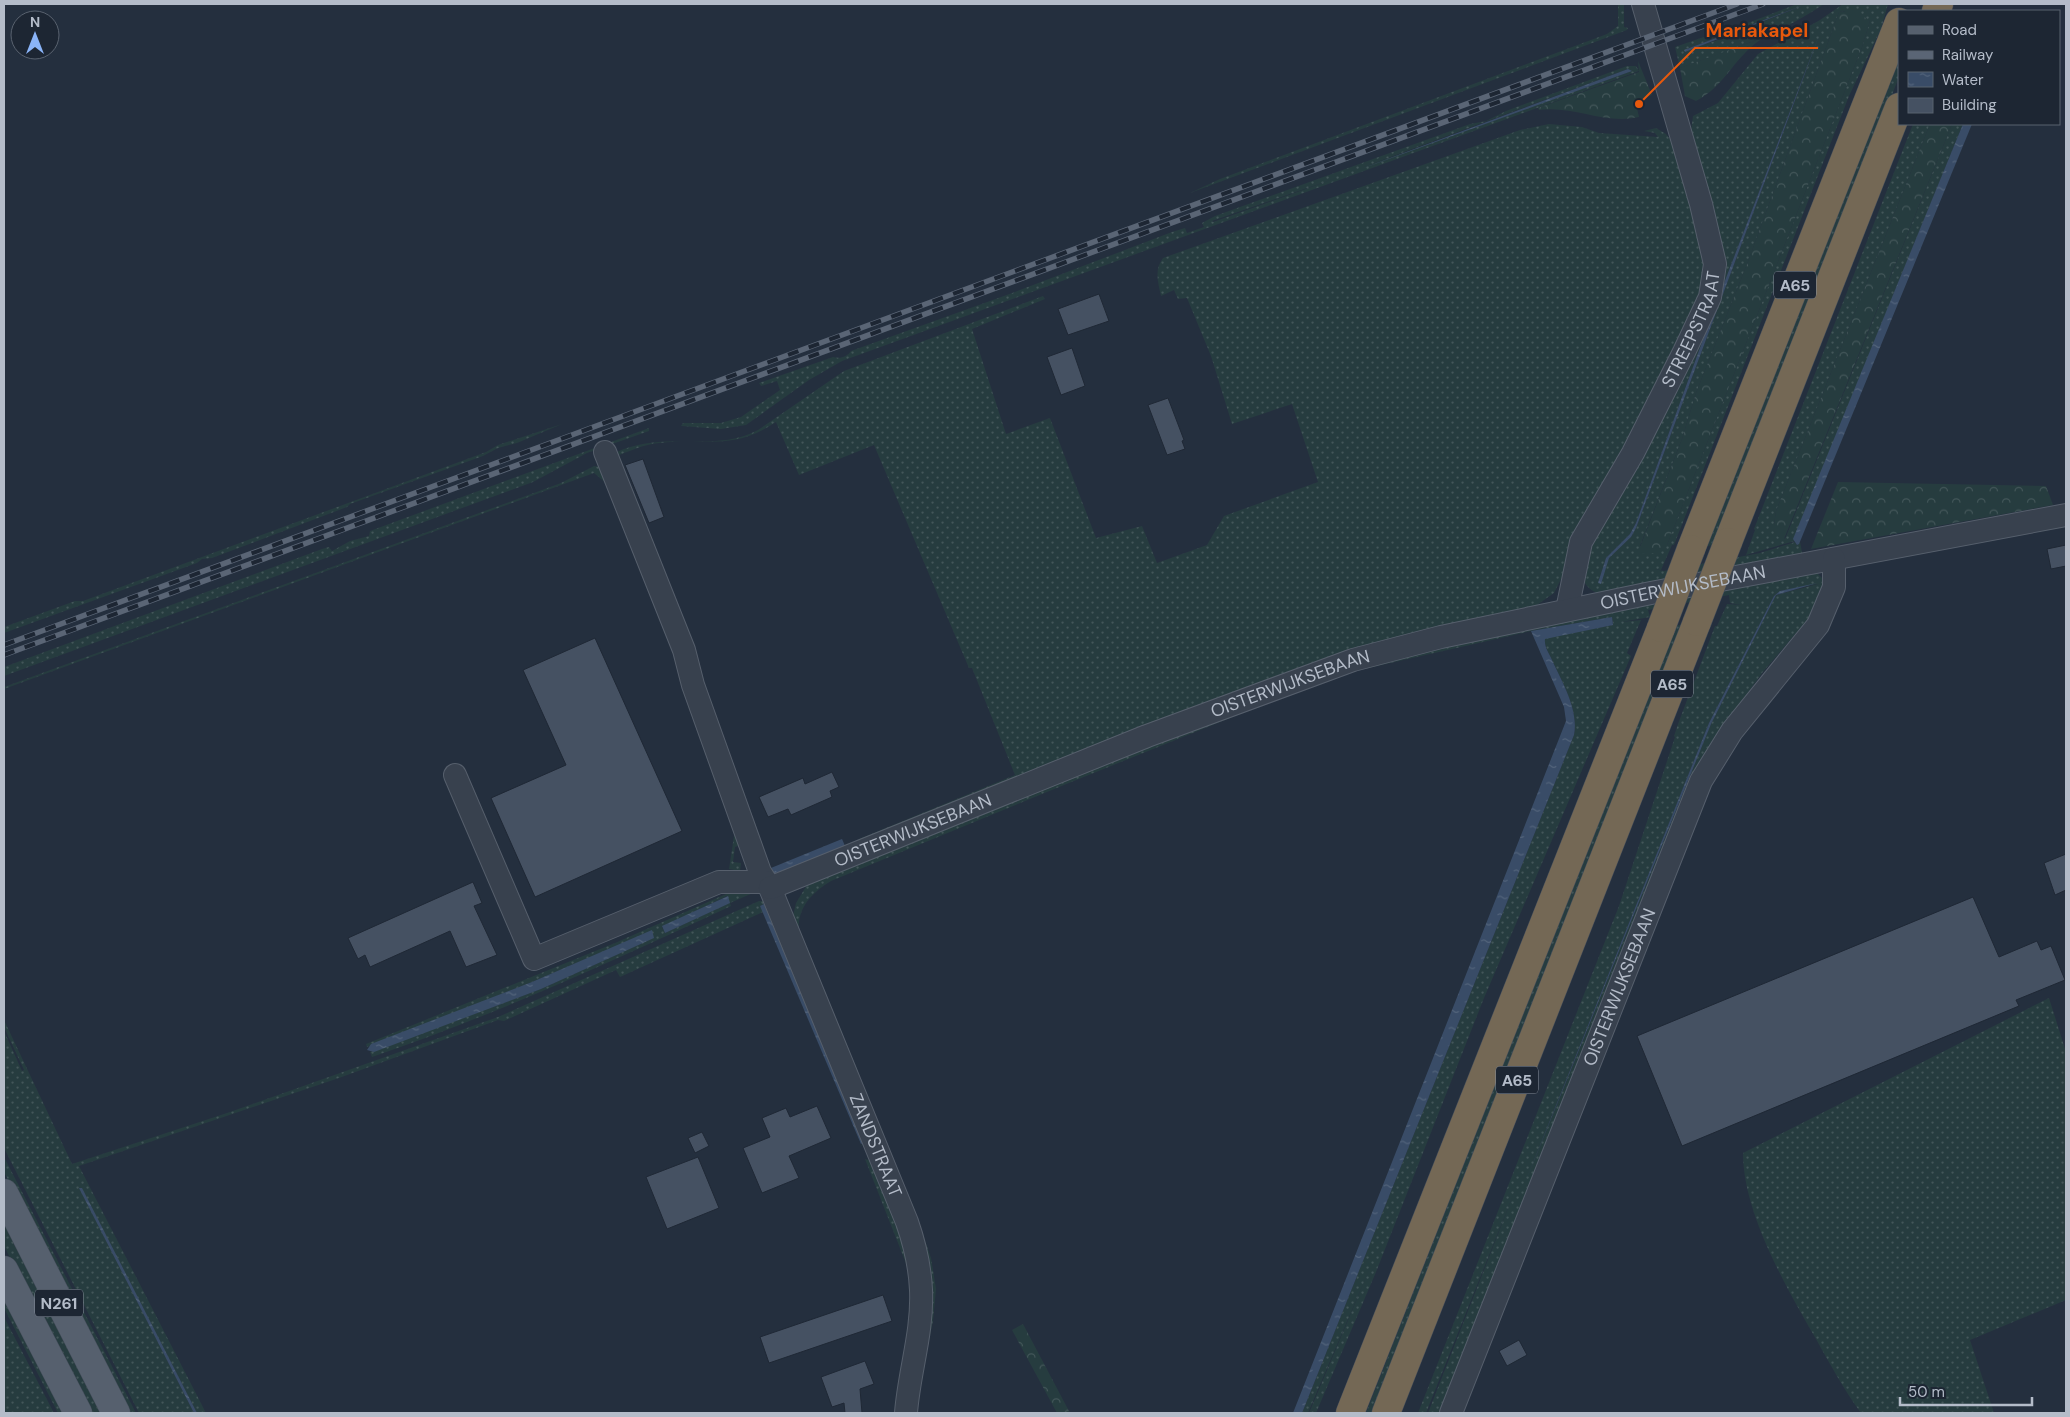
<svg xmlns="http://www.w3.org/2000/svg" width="2070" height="1417" font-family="'DM Sans',sans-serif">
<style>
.grass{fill:url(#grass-dots);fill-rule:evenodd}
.forest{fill:url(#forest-crowns)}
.water{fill:url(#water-ripples)}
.building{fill:#455162;stroke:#1f2835}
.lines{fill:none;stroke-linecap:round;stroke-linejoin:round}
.minor-casing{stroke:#565f6c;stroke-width:24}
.major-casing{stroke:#414a57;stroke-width:29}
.highway-casing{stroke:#434c59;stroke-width:29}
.minor{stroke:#38414e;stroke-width:22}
.major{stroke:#56606e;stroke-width:28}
.highway{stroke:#746855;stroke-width:28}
.rail-casing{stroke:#5a6575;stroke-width:5.5}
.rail{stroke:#1d2633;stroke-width:4;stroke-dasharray:11;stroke-linecap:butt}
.highway-bridge-casing{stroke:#434c59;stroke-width:29;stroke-linecap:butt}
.highway-bridge{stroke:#746855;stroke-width:28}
.labels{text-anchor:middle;stroke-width:5;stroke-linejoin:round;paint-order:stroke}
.shield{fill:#1d2633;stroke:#878f9c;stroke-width:1}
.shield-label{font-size:16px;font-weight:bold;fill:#b4bcc9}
.street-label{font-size:18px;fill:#b4bcc9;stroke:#1d2633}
.leader{fill:none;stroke:#e8590c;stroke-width:2}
.callout-dot{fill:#e8590c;stroke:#1d2633;stroke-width:2}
.callout-label{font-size:19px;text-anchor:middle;font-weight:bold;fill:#e8590c;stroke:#1d2633;stroke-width:5;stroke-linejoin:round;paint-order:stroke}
</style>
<defs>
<pattern id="grass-dots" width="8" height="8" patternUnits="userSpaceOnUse" patternTransform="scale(1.25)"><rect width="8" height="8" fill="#263c3f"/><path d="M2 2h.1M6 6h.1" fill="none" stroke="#435659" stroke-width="1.8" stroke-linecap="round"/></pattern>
<pattern id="forest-crowns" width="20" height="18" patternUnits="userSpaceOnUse" patternTransform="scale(1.25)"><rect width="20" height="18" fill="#263c3f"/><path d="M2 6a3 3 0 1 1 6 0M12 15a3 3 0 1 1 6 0" fill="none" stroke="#435659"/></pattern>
<pattern id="water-ripples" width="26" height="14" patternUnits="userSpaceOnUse" patternTransform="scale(1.25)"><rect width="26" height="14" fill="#394c67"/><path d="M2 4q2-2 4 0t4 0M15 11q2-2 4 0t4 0" fill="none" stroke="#53647b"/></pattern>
</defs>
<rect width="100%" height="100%" fill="#242f3e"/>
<g class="grass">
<polygon points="1618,4 1624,4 1624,27 1628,28 1627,30 1190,193 1220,179 1607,34 1618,26"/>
<path d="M1797 4H1824C1781 34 1730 50 1680 68L1675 47 1718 32 1733 31 1740 26ZM1804 5 1715 41 1684 51V50Z"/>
<path d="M1843 4H1888L1881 29 1849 96 1674 545H1672L1661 570 1653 569 1664 571 1760 553 1795 542 1797 545 1800 542 1803 557 1600 594C1587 590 1583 582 1580 570L1708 299 1691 131 1693 116 1718 103 1758 54 1820 20ZM1845 11 1870 21 1862 47 1667 545 1640 546 1682 439 1696 393 1749 259 1839 12ZM1820 33 1636 528 1631 537 1609 558 1598 583 1606 558 1630 534 1636 523 1716 304Z"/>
<polygon points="1899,53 1899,77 1715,545 1707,546"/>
<path d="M1627 66H1636L1639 71 842 361 809 380 746 425 721 429 681 426 683 423H721L741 417 780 390 777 381 761 386 759 383 833 357C840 359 847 357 851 351L1015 292 1172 232 1185 228 1187 233 1204 227 1202 223 1215 216 1470 124 1486 121 1506 111ZM1628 69 1629 72 1361 168ZM1339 177 1213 222 1212 221Z"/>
<path d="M1549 124 1582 127 1599 133 1658 137 1655 133 1644 131 1656 128 1666 134 1673 143 1705 249 1701 290 1688 325 1554 593 1537 605 862 843 859 839 1015 775 972 668H969L874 445 799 475 776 422C731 452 707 437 659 443 644 444 628 452 614 457L615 453C662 429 713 454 758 430L844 371 1043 296 1045 299 972 329 1006 434 1050 418 1096 538 1142 526 1157 563 1207 545 1224 516 1318 482 1292 404 1232 424 1211 356 1187 298 1178 299 1174 290 1161 296C1158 282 1154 270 1163 258L1520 130Z"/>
<polygon points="1913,124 1930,124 1776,511 1774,525 1785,539 1952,124 1963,124 1794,539 1795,541 1746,555 1755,530 1754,529"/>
<polygon points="562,424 517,443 498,448 483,456 350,504 347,507 212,558 202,559 197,563 4,633 4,627 75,601 83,601 486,452 498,445"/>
<polygon points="649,428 649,431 587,453 533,482 4,676 4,667 322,549 329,547 332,551 350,541 369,536 370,531"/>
<path d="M594 466C612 468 616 489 623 504L722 772 720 775 745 843 735 847 733 862 741 863 740 871 729 869 736 823 616 497 607 484 594 473 4 689V687L561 483Z"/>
<path d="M1816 572 1824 580 1822 603 1762 673 1727 722 1442 1413H1428L1516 1188 1426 1413H1418L1619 906 1675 737 1674 736 1678 724 1715 626H1717L1727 604 1741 605 1730 603 1729 595 1648 610 1650 617 1621 622 1641 620 1627 653 1631 656 1484 998 1376 1272 1316 1413H1309L1372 1263 1308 1413H1302L1574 735C1579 710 1562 682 1552 660 1549 653 1544 647 1545 638L1613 625 1612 617 1531 631 1355 671 1304 688 1064 785 831 881C813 892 797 907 799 931L915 1212 931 1258 936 1289 933 1321 918 1392 927 1312 793 916 796 903 807 885 962 816 1379 658ZM1818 584 1776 595 1711 724 1525 1183 1709 723 1774 596 1780 591Z"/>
<polygon points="1683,624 1372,1413 1366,1413 1675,626"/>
<path d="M727 883 753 893 730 903 731 906C613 961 495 1015 372 1057L370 1052 541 989 653 938 652 931 532 982 367 1047 366 1044 615 943 726 894ZM727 896 729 903 665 933 662 927Z"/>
<polygon points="759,901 764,901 866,1139 860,1148 863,1142 764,904 760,906 763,912 620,977 616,970 504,1021 498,1020 339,1078 79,1166 206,1413 197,1413 81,1188 80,1189 194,1413 139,1413 4,1148 4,1031 22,1071 24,1070 4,1027 4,1020 72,1164 230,1112 498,1017"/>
<path d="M2049 998 2066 1052V1300L1970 1340 1994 1413H1861C1844 1390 1830 1364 1816 1339 1786 1287 1743 1213 1743 1153Z"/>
<polygon points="4,1157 136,1413 127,1413 4,1172"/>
<polygon points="865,1159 875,1162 900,1220 909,1271"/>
<polygon points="4,1217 104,1413 90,1413 4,1246"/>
<polygon points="4,1291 67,1413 58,1413 4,1308"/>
<polygon points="4,1317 54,1413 6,1413 4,1409"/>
</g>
<g class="forest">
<polygon points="1854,10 1870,21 1862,47 1667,545 1657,553 1641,554 1640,547 1682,439 1696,393 1749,259 1839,12"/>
<path d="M1765 37C1736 53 1726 86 1696 101L1685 96 1680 68Z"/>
<path d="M1638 61 1652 95 1639 100 1636 104 1639 117C1605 125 1573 105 1539 110L1538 108 1639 72Z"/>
<polygon points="1930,124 1952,124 1784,539 1778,537 1774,525 1776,511"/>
<polygon points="1838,482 2046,486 2053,505 1811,549"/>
<polygon points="1023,1324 1070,1413 1057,1413 1012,1330"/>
</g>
<g class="water">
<polygon points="1804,5 1685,52 1684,50"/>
<polygon points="1820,33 1636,528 1631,537 1609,558 1601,584 1598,583 1606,558 1630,534 1636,523 1716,304"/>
<polygon points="1628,69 1632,71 1361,169"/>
<polygon points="1963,124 1972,124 1799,544 1797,545 1793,539"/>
<polygon points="1817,583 1776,595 1711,724 1525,1183 1709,723 1774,596 1780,591"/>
<path d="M1612 617 1613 625 1545 639C1544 647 1549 653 1552 660 1562 682 1579 710 1574 735L1302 1413H1293L1566 721 1564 707 1531 631Z"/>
<polygon points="842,839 845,846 775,876 771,868"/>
<polygon points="728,896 730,903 665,933 662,926"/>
<polygon points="764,904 863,1143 861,1144 760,906"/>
<polygon points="652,930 654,938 541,989 374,1052 367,1050 371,1044 532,982"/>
<polygon points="79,1188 82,1188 197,1413 194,1413"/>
</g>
<g class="building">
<polygon points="1099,294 1109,321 1068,335 1058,309"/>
<polygon points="1072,348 1085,386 1061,395 1047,357"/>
<polygon points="1168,398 1184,440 1182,441 1185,449 1167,455 1148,405"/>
<polygon points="643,459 664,517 649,523 625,465"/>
<polygon points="2066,545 2066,566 2051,569 2047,549"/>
<polygon points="595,638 682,831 535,897 491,798 566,765 523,670"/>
<polygon points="832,772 839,787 830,791 832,797 791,815 788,809 768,817 759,797 803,778 805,784"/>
<polygon points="2066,854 2066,890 2055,895 2044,863"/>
<polygon points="473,882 482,903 474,906 497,955 466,967 450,931 370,967 365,955 358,959 348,938"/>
<polygon points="1973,897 1999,957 2037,941 2041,950 2051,946 2065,980 2016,1000 2019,1006 1682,1146 1637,1036"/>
<polygon points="817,1106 831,1138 789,1156 799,1178 762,1193 743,1148 770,1137 762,1118 786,1108 790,1117"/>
<polygon points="702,1132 709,1146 695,1153 688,1138"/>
<polygon points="698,1157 719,1208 667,1229 646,1177"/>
<polygon points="883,1295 892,1321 769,1363 760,1337"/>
<polygon points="1519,1340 1527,1355 1507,1366 1499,1351"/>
<polygon points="865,1361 874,1384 860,1389 862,1413 845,1413 844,1403 832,1407 821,1377"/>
</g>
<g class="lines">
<g class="minor-casing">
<g id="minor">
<path id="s1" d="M605 452 684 650 693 685 760 872 770 888 907 1222C915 1245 920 1267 921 1290 923 1332 909 1372 906 1413"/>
<path id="s2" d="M1567 610 1581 542 1633 453 1684 352 1710 297 1715 264 1701 204 1643 4"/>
<polyline points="455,775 534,959 719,882 766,882"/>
<path id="s3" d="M770 888 1147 736 1353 660 1441 637 1651 593 2066 515"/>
<path id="s4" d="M1451 1413 1701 781 1732 731 1818 625 1834 587V559"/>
</g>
</g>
<g class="major-casing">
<g id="major">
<polyline points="4,1193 116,1413"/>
<polyline points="4,1270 78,1413"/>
</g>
</g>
<g class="highway-casing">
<g id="highway">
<polyline points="1936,11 1939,4"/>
<polyline points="1728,542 1899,107"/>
<polyline points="1691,549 1899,22"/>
<polyline points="1350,1413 1661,628"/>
<polyline points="1386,1413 1697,622"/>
</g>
</g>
<use href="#minor" class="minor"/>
<use href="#major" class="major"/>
<use href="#highway" class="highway"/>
<g class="rail-casing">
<g id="rail">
<polyline points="4,645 1737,4"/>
<polyline points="4,655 1763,4"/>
</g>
</g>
<use href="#rail" class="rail"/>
<g class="highway-bridge-casing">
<g id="highway-bridge">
<polyline points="1697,622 1728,542"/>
<polyline points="1661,628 1691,549"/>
</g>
</g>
<use href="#highway-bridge" class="highway-bridge"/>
</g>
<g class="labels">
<g class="shield">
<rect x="1774" y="271.5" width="42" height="27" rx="4"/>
<rect x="1651" y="670.5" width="42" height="27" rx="4"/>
<rect x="1496" y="1066.5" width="42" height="27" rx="4"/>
<rect x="35" y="1289.5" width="48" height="27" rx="4"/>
</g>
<g class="shield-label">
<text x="1795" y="291">A65</text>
<text x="1672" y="690">A65</text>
<text x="1517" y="1086">A65</text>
<text x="59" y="1309">N261</text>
</g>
<g class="street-label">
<text dy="6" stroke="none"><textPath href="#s2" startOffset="310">STREEPSTRAAT</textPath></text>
<text dy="6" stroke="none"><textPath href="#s3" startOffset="964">OISTERWIJKSEBAAN</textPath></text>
<text dy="6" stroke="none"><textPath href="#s3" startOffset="559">OISTERWIJKSEBAAN</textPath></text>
<text dy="6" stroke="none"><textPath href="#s3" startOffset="154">OISTERWIJKSEBAAN</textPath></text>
<text dy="6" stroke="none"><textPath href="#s4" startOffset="458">OISTERWIJKSEBAAN</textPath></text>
<text dy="6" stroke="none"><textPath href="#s1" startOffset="745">ZANDSTRAAT</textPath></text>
</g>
</g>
<path class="leader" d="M1639 104L1695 48H1818"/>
<circle class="callout-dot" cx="1639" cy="104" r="5"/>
<g class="callout-label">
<text x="1757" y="37">Mariakapel</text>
</g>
<rect width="2070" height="1417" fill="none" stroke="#b4bcc9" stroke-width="10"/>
<rect x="1898" y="10" width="162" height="115" fill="#1d2633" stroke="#59626f"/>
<rect x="1908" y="26" width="25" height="8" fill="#56606e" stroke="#59626f"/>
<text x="1942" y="35" font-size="15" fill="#b4bcc9">Road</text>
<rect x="1908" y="51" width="25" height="8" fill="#5a6575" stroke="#59626f"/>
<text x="1942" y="60" font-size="15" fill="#b4bcc9">Railway</text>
<rect x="1908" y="72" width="25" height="15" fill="url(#water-ripples)" stroke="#59626f"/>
<text x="1942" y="85" font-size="15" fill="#b4bcc9">Water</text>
<rect x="1908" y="98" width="25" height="15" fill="#455162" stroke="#59626f"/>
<text x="1942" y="110" font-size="15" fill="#b4bcc9">Building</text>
<g transform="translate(35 35)"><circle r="24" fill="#1d2633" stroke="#59626f"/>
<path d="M0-4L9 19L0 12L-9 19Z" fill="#8ab4f8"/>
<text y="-8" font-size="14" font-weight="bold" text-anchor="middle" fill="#b4bcc9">N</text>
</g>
<path d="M1900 1397v8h132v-8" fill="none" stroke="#b4bcc9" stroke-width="2.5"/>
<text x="1908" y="1397" font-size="15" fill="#b4bcc9" stroke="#1d2633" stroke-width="4" paint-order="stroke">50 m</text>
</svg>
